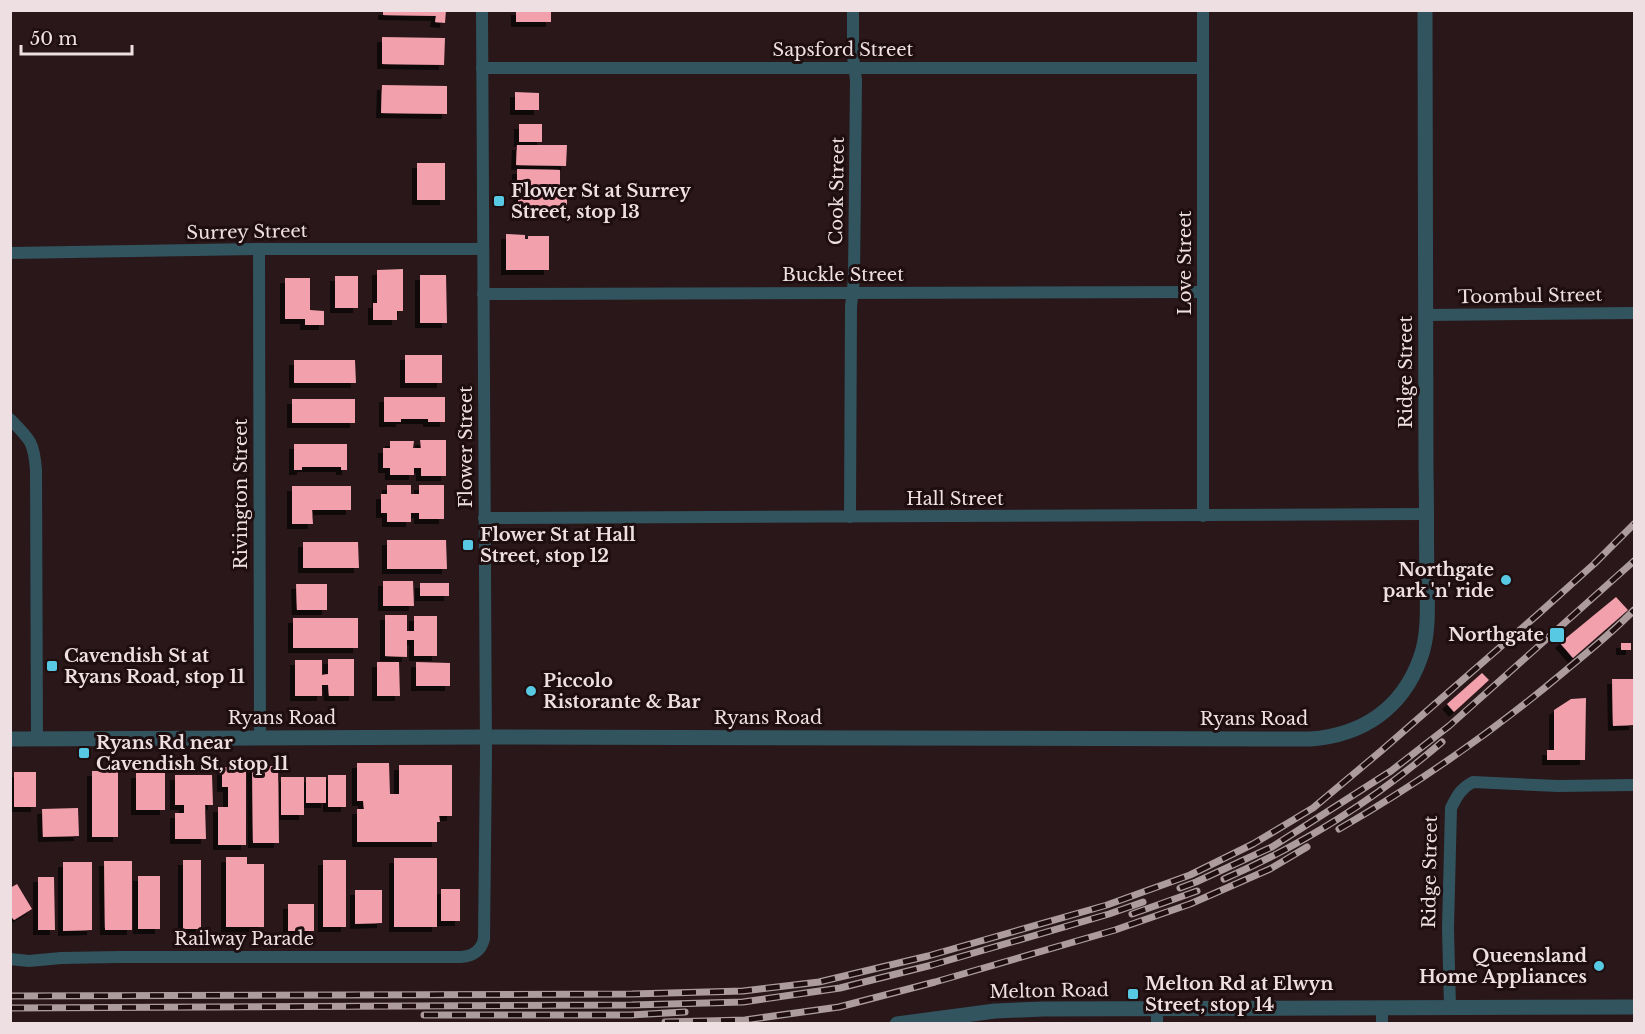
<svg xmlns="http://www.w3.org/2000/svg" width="1645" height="1034" font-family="'Libre Baskerville',serif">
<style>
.building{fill:#f1a0ac;filter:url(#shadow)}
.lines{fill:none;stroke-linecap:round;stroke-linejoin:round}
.minor{stroke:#31545e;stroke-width:12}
.tertiary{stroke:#31545e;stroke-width:15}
.rail-casing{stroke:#ac9c9e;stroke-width:7}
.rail{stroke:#1f0e10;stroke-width:4.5;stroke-dasharray:14;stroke-linecap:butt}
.poi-dot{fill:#58c9e3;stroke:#1f0e10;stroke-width:2}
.labels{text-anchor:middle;stroke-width:6;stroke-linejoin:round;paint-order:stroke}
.street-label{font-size:18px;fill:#eee0e2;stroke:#1f0e10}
.poi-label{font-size:18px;font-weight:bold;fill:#eee0e2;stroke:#1f0e10;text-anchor:start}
</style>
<defs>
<filter id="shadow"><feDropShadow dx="-5" dy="5" stdDeviation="0" flood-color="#0009"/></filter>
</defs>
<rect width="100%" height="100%" fill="#291719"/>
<g class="building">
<polygon points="383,10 446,10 445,23 435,22 436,16 383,15"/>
<rect x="516" y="10" width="35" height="12"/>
<polygon points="382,37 445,38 444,65 382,64"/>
<polygon points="382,85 447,86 447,114 381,113"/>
<polygon points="515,92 539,93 539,110 515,110"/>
<rect x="519" y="124" width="23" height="18"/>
<polygon points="517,145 567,145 566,166 516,165"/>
<rect x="417" y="163" width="28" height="37"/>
<polygon points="517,169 560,170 560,188 517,187"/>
<polygon points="518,191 567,192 567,210 518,209"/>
<polygon points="506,234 525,235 525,239 528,239 528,236 549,236 549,270 506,270"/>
<polygon points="403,269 403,311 397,311 397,320 373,320 373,303 377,303 377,270"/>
<polygon points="420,275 446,275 447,323 420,323"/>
<rect x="335" y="276" width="23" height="32"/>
<polygon points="285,278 310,278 310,310 324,311 324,325 305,325 305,319 285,319"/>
<rect x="405" y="355" width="37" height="28"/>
<polygon points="294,360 355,360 356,383 294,383"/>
<polygon points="384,397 445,397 445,422 428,422 428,419 401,419 401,422 384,422"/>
<rect x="292" y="399" width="63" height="24"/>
<polygon points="420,440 446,440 446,476 421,476 421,468 414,468 414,475 390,475 390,468 383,468 383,448 390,448 390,441 414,441 413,448 421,448"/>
<polygon points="294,444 347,444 347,470 341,470 341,467 302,467 302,470 294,470"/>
<polygon points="387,485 411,485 411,494 419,494 419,485 444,485 444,519 419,519 419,513 411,513 411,522 387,522 387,513 381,513 381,494 387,494"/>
<polygon points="292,486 351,486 351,510 312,510 313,524 292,524"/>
<polygon points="387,540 446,540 447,569 387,569"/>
<polygon points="303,542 358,542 359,568 303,568"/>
<polygon points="383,581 413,581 414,606 383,606"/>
<rect x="420" y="583" width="29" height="13"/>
<polygon points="296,584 327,584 327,610 297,610"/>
<polygon points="1616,597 1628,610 1573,658 1560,643"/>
<polygon points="385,615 407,615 407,631 414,631 414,616 437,616 437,656 414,656 414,640 407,640 407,657 385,656"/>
<rect x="293" y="618" width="65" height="30"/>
<rect x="1621" y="643" width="10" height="7"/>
<polygon points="328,659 354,659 354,696 329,696 328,685 322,685 322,696 295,696 295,660 322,660 322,675 328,674"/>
<polygon points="377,662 399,662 400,696 377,696"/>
<polygon points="416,662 450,663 450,686 416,686"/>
<polygon points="1482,673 1489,680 1454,712 1447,704"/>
<polygon points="1612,679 1634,679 1634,725 1613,726"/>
<polygon points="1586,698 1585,760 1547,760 1547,750 1554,750 1554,710 1571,699"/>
<polygon points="357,763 389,763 390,794 399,794 399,765 452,765 452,816 439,816 440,822 437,822 437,842 357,842 357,809 364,809 363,801 357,801"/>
<polygon points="252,766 278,766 279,843 253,843"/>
<polygon points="222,767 246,767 246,845 218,845 218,807 228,807 228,787 222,787"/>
<rect x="92" y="771" width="26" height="66"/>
<rect x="14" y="772" width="22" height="35"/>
<rect x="136" y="773" width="29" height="37"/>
<polygon points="175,775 212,775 213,805 205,805 206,839 175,839 175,813 184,813 184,805 175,805"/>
<rect x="328" y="775" width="18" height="32"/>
<rect x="281" y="777" width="23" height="38"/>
<rect x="306" y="777" width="20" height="26"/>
<polygon points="78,808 79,836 43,837 42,809"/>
<polygon points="226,857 247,857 247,864 264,864 264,927 226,927"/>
<rect x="394" y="858" width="43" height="69"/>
<rect x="183" y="860" width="18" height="69"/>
<rect x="323" y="860" width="23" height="67"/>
<polygon points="104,861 132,861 132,930 105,930"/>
<polygon points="63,862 92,862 92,930 63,931"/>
<rect x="138" y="876" width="22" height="53"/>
<polygon points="38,877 54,877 55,930 38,930"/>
<polygon points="17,884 32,909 14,920 10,915 10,888"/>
<rect x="441" y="889" width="19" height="32"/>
<polygon points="355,890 382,890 382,923 355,924"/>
<rect x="288" y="904" width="26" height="27"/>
</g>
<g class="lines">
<g class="minor">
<polyline points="1203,10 1203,516"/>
<polyline points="482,68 1203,68"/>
<polyline points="259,249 260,738"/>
<polyline points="10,253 259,249 483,249"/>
<polyline points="483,294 1203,292"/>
<polyline points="1426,315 1634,313"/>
<path d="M10 419C30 439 34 442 36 470L37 739"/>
<polyline points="850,517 851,306 854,279 856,80 853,56 853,10"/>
<polyline points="484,518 1427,514"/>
<path d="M10 959 29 961 61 958 119 957H461C473 956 481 951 484 939L486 756 482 10"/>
<path d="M1450 1008 1448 928 1451 808C1457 796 1461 788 1473 782L1558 786 1634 785"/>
<polyline points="1157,1024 1157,1009"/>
<polyline points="1382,1024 1382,1009"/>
</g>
<g class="tertiary">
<path d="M10 739 485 737 1310 739C1362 735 1402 709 1420 659 1430 633 1427 601 1427 574 1426 540 1427 507 1426 474 1426 319 1425 165 1425 10"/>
<polyline points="897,1024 995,1011 1043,1009 1634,1007"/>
</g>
<g class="rail-casing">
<g id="rail">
<path d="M1339 829C1419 783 1495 730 1565 671 1589 651 1613 632 1634 610"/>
<path d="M1224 879C1306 843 1374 800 1442 742"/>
<polyline points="1180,888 1196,882 1272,847 1391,771 1449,726 1634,561"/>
<polyline points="1132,914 1197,891"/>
<polyline points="10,996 632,994 743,991 819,982 928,956 1107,905 1190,875 1253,844 1313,808 1381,751 1536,616 1594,564 1634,524"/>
<polyline points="10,1008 632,1005 743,1002 840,988 932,965 1109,914 1143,902"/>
<polyline points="424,1015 630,1015 685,1012"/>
<polyline points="665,1022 745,1020 839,1007 935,982 1115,930 1190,904 1270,869 1307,847"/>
</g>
</g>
<use href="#rail" class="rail"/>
</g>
<g class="poi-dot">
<rect x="493" y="195" width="12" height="12" rx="3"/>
<rect x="462" y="539" width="12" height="12" rx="3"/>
<circle cx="1506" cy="580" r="6"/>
<rect x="1549" y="627" width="16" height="16" rx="3"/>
<rect x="46" y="660" width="12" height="12" rx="3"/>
<circle cx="531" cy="691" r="6"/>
<rect x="78" y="747" width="12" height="12" rx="3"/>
<circle cx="1599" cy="966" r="6"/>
<rect x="1127" y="988" width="12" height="12" rx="3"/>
</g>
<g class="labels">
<g class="street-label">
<text x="843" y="56">Sapsford Street</text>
<text transform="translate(837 191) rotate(-89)" y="6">Cook Street</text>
<text transform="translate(247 232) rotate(-1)" y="6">Surrey Street</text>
<text transform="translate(1185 263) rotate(-90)" y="6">Love Street</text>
<text x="843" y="281">Buckle Street</text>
<text transform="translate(1530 296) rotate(-1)" y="6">Toombul Street</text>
<text transform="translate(1406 372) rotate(-90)" y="6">Ridge Street</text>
<text transform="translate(466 447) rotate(-90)" y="6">Flower Street</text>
<text transform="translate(241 494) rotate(-90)" y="6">Rivington Street</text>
<text x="955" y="505">Hall Street</text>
<text x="282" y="724">Ryans Road</text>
<text x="768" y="724">Ryans Road</text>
<text x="1254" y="725">Ryans Road</text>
<text transform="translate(1430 872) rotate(-89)" y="6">Ridge Street</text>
<text x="244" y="945">Railway Parade</text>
<text transform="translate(1049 991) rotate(-1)" y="6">Melton Road</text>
</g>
<g class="poi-label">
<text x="511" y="197">Flower St at Surrey<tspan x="511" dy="21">Street, stop 13</tspan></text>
<text x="480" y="541">Flower St at Hall<tspan x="480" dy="21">Street, stop 12</tspan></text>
<text x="1494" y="576" text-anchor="end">Northgate<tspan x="1494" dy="21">park 'n' ride</tspan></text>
<text x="1544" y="641" text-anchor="end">Northgate</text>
<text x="64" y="662">Cavendish St at<tspan x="64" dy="21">Ryans Road, stop 11</tspan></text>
<text x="543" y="687">Piccolo<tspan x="543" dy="21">Ristorante &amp; Bar</tspan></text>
<text x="96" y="749">Ryans Rd near<tspan x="96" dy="21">Cavendish St, stop 11</tspan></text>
<text x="1587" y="962" text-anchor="end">Queensland<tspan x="1587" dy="21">Home Appliances</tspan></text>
<text x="1145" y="990">Melton Rd at Elwyn<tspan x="1145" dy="21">Street, stop 14</tspan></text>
</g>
</g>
<rect width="1645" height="1034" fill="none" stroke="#eee0e2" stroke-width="24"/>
<path d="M21 45v9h111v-9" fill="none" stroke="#eee0e2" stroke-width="3"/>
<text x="30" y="45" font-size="18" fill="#eee0e2" stroke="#1f0e10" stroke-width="4.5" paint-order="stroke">50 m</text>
</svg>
